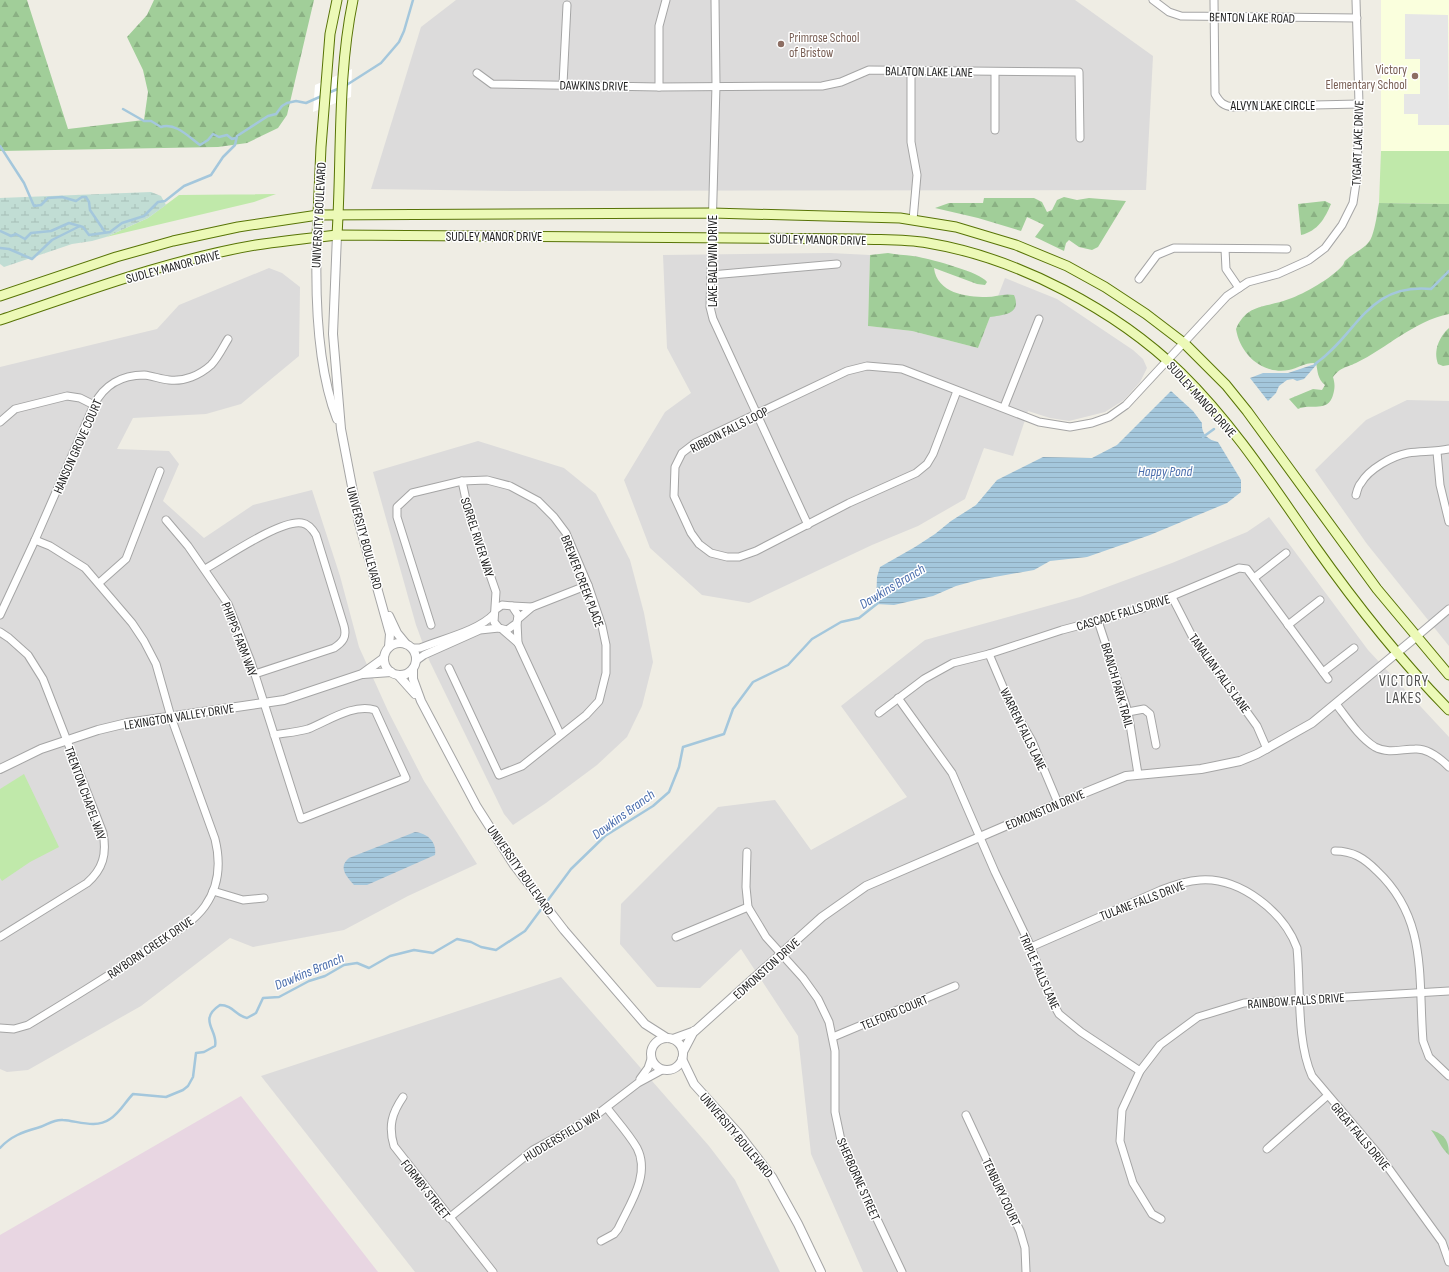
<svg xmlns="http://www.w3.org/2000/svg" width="1449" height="1272" font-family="'Sofia Sans Condensed',sans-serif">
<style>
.residential{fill:#dcdbdb}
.industrial{fill:#e8d6e2}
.education{fill:#faffdd}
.grass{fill:#c0e9aa}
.forest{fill:url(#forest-firs)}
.wetland{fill:url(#wetland-marsh)}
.parking{fill:#e6e6e6}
.water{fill:url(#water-rules)}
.pier{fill:#fff}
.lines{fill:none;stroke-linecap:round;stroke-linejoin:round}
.stream{stroke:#a4c7dc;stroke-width:2.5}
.minor-casing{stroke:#a5a5a5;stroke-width:9}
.tertiary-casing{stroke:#a5a5a5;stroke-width:10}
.secondary-casing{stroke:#587406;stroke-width:11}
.minor{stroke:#fff;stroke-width:7}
.tertiary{stroke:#fff;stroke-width:8}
.secondary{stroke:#ecf9b7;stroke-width:9}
.education-dot{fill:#8d6e63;stroke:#fff;stroke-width:1.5}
.labels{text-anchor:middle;stroke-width:3;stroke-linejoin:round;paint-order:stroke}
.street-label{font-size:13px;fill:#1e1e1e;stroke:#fff}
.education-label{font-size:13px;fill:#785e54;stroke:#fff;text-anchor:start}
.water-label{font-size:14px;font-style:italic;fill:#4b6ead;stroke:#fff}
.quarter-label{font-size:15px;letter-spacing:1px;fill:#515151;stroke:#fff}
</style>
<defs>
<pattern id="forest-firs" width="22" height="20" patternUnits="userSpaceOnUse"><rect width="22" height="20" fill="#a1ce99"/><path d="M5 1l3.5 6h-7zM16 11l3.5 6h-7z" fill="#8ab083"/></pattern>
<pattern id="wetland-marsh" width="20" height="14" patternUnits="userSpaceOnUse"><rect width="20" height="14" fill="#c1ddd4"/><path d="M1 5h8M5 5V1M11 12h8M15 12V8" fill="none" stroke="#a5bdb6"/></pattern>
<pattern id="water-rules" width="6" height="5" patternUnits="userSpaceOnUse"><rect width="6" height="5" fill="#a4c7dc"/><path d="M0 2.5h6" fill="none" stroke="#8daabc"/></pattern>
</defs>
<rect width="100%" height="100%" fill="#efede4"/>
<g class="residential">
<polygon points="456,0 1075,0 1153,56 1146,190 516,191 371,189 421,27"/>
<polygon points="830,253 870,255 868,326 912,331 978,348 1005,278 1057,299 1133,350 1143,359 1147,368 1140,382 1124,400 1105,412 1069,421 1050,418 1028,411 1013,456 984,448 965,499 918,526 872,545 749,603 702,595 650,548 624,480 665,412 691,393 667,348 663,255"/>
<polygon points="269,268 282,273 300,287 299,356 241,404 206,414 133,418 117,449 169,451 179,464 163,501 204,538 253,505 312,490 340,576 359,647 388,711 424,781 477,864 408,896 344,930 253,947 230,938 141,1006 28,1070 7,1072 0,1069 0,367 157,329 179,305"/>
<polygon points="1407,400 1449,401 1449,646 1367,544 1315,470 1366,420"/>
<polygon points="478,441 564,468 596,494 630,560 644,613 653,662 642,706 627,737 597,765 546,803 513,825 504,814 429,660 416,625 373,472"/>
<polygon points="1269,517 1368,650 1449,737 1449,1272 863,1272 811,1154 798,1036 741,949 700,988 657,987 620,944 621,904 718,807 775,800 811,850 907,797 841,706 925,640 1080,597 1172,563 1247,532"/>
<polygon points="561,977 709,1146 735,1180 780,1272 415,1272 261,1076"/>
</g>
<polygon class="industrial" points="241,1096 378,1272 0,1272 0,1235"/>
<rect class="education" x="1381" y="0" width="68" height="151"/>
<g class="grass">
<polygon points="1381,151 1449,151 1449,204 1379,203"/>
<polygon points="276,194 254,202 106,237 148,218 179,195"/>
<polygon points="24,774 59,847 30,862 2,881 0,878 0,789"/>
</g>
<g class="forest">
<polygon points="0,0 27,0 68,129 144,120 148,92 143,70 127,37 147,15 154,0 314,0 287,115 278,128 247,143 218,147 0,151"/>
<polygon points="1064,197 1077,200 1089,198 1126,201 1098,247 1092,250 1079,247 1069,240 1066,243 1064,251 1035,237 1044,225 1027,217 1021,231 978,218 935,208 949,203 983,203 984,198 1034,198 1042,202 1047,212 1052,210 1057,200"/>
<path d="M1325 201 1331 204C1325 218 1318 231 1301 235L1298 204Z"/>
<path d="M1379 203 1449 204V314C1414 321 1387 348 1356 363 1345 368 1341 367 1333 377 1335 384 1335 388 1333 395 1328 413 1311 403 1298 409L1289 399 1313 389 1322 390 1325 385C1317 378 1318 372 1316 363 1306 362 1298 368 1289 370 1262 375 1240 354 1236 329 1247 303 1266 308 1289 299 1304 294 1332 278 1343 265 1344 264 1344 261 1346 260 1354 252 1368 248 1372 236 1376 225 1377 213 1379 203Z"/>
<path d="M888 253C898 255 909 255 919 257 933 260 980 272 987 282L985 285 977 284 934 268C937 293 966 297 986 297 996 297 1004 293 1014 295 1022 314 1004 315 990 317L978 348 912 331 868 326 870 255Z"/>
<path d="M1449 328V365L1443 366 1438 364C1433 351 1439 337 1449 328Z"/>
<path d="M1431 1130C1445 1134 1449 1141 1449 1155 1441 1148 1438 1139 1431 1130Z"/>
</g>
<polygon class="wetland" points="151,192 161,196 166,205 148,218 106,237 92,241 72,244 4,267 0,264 0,198"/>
<polygon class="parking" points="1405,14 1448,15 1449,125 1418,125 1418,114 1404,114 1404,94 1420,94 1420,59 1405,59"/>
<g class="water">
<polygon points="1318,363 1304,379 1297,381 1293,379 1287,380 1279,386 1276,393 1268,401 1250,378 1263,373 1288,373"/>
<path d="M1171 391 1193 411 1202 423C1201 434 1208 440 1218 442L1241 480V492L1227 503 1150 535 1087 557 1050 561 1034 570 978 580 956 586 933 596 894 605 876 604 877 577 880 567 915 547 935 534 951 521 976 505 997 480 1043 457 1092 458 1117 445Z"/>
<path d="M415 832C427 833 437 842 435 855L367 885H354C346 876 338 867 349 858Z"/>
</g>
<polygon class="pier" points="352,69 351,97 313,112 315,85"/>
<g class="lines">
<g class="stream">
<polyline points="345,86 381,63 399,42 404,31 413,0"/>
<polyline points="328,93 340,88"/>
<path d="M123 109 144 121H151L161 127C175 122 189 137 200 145L208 140 213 134 219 137 227 135 232 139 236 138"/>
<polyline points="0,146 24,183 34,206 41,205 48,198 62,197 76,201 82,197 86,197 89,202 90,210 105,232"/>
<polyline points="0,231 11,236 16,234 25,239 31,233 51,231 69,223 83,227 89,235 110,232 122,223 144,216 158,202 165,201 184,186 211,175 223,157 235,145 237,136 268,116 276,114 282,106 287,103 296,101 306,103 324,95"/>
<polyline points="0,248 9,249 32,259 52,240 80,226"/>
<path d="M1315 364C1358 334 1367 283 1431 289L1449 271"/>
<polyline points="1203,437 1214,429"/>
<path d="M0 1148C11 1136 23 1132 37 1128 47 1126 52 1119 63 1120 78 1121 96 1129 110 1119 120 1113 125 1102 133 1094L166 1097 183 1090 188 1086 193 1077 196 1053 204 1052 215 1046C219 1031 197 1020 220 1005 233 1005 236 1016 247 1018L256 1013 263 998 279 997 309 981 325 976 344 965 357 963 369 968 390 956 414 950 433 953 457 939 471 942 481 947 496 950 525 931 571 869 605 836 653 806 669 792 679 767 683 747 724 734 733 709 753 682 788 665 812 639 841 622 859 618 878 603"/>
</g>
<g class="minor-casing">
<g id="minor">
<polyline points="715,0 716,85 710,307 713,319 808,525"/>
<polyline points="1153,0 1169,12 1181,16 1357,18"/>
<path d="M1214 0 1215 94C1220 103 1224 106 1233 107L1359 104"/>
<polyline points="911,71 911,142 917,175 913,220"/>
<polyline points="995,72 995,130"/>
<polyline points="477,73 492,84 659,87 822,86 841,82 869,70 1079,72 1080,138"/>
<polyline points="563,84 567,5"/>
<polyline points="659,87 659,26 666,0"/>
<polyline points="1225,249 1226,269 1239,288"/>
<polyline points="711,275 837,264"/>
<polyline points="1139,279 1157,255 1174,248 1287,249"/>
<polyline points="957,391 933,454 927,464 916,473 849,503 756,551 739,557 727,557 711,553 699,544 691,533 674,496 675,467 682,453 695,443 847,371 867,366 902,369 1039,422 1070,427 1092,423 1109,417 1126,405 1227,296 1248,282 1278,274 1309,260 1325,248 1342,225 1353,203 1357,176 1359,104 1356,0"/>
<polyline points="1004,407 1039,319"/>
<polyline points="0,422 15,409 67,396 80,398 94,405"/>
<polyline points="1437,452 1440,485 1449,522"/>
<polyline points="462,481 469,514 496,592 494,622 499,628 507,630 517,623 518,615 512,606 502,605 495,610"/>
<path d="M1356 495C1357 491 1358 486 1361 483 1369 469 1392 456 1408 453 1422 451 1435 452 1449 449"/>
<path d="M166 520 188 546 228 604 251 662 301 819 406 778 375 710C354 703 328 721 308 729 297 732 285 733 274 735"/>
<path d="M205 569C225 558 281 519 302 523 309 524 313 530 316 535L344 626C347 637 343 642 334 648L255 674"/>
<polyline points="1254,578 1286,553"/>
<polyline points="99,583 126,559 160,471"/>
<polyline points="1172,597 1192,636 1257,726 1267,749"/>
<polyline points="512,606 532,607"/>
<path d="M0 615 35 540 94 405C104 385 122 375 144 375 153 376 160 379 169 380 184 382 200 375 211 365 218 358 223 347 228 339"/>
<polyline points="518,619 532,607 588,585"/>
<polyline points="1098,621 1128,712 1138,774"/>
<polyline points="517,622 518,643"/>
<polyline points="431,625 397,517 397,507 412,493 462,481 487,480 510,486 538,501 554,517 566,533 588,585 602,626 606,645 606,673 599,701 586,715 522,766 499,775 449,668"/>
<polyline points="1288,625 1320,600"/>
<polyline points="503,630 518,643 560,734"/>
<path d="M0 632 9 638 28 655 43 679 103 833C107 854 103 869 87 883L0 937"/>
<polyline points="1416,637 1449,609"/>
<path d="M413 648H420C442 639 478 631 494 614"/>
<polyline points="989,654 1009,701 1032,741 1058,803"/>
<polyline points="417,660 424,655 480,630 499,628"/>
<polyline points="1323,672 1354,648"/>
<polyline points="898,698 952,773 995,872 1031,947 1051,1000 1059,1014 1081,1032 1140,1071"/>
<path d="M1336 704C1347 718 1359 737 1375 747 1388 754 1402 749 1415 749 1428 748 1440 758 1449 767"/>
<polyline points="1128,712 1144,709 1150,714 1156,745"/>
<polyline points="879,713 924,679 953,663 989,654 1062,630 1141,609 1239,568 1247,569 1253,577 1328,679"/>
<path d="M1335 851C1353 851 1364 858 1377 871 1428 919 1418 978 1423 1041L1429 1057 1449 1076"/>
<polyline points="747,852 746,887 748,907 766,937 803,978 818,999 829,1022 835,1051 835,1112 842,1145 902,1272"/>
<polyline points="213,891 243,900 264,898"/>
<polyline points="676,937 748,907"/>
<path d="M1031 947 1161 890C1174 885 1186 881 1200 880 1240 877 1284 912 1297 948 1301 988 1296 1040 1312 1076L1379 1155 1442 1242 1449 1262"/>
<path d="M0 1028 14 1029 28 1025C71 999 113 973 155 945 172 934 193 923 205 906 219 886 221 863 215 839L171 717 156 664 144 641 132 623 85 568 50 546 35 540"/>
<polyline points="833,1037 955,986"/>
<polyline points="640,1079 648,1068 651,1059"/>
<path d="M403 1097C392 1113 388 1126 394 1146L493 1272"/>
<polyline points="966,1115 1020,1231 1025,1248 1026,1272"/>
<polyline points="1267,1149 1327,1096"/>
<polyline points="449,1218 533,1150 595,1116 638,1083 662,1070"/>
<polyline points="1161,1219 1152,1214 1133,1183 1120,1141 1122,1110 1140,1071 1160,1045 1198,1017 1244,1003 1449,991"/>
<path d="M601 1241 614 1234 618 1229C629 1205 651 1175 637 1148 629 1134 617 1121 607 1108"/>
</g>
</g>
<g class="tertiary-casing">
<g id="tertiary">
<polyline points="337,235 333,334 341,429 359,523 390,634 389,647"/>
<path d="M317 237C315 293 316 365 337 419"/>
<polyline points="389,616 397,633 406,644"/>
<circle cx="400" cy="659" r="16"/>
<polyline points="413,669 413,679 421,701 477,807 514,865 564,930 645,1024 667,1038"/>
<polyline points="363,674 391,672"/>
<polyline points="398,675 415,694"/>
<polyline points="0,769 41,749 98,730 127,723 284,700 362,674 384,658"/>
<circle cx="667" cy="1054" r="16"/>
<polyline points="673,1039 695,1031 822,917 866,886 1047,808 1126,776 1201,769 1240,761 1257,754 1312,723 1416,637"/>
<polyline points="683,1052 694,1031"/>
<polyline points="682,1059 694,1084 739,1134 772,1177 798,1224 821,1272"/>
</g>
</g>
<g class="secondary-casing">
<g id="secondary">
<path d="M337 235C342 157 337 77 353 0"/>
<polyline points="317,237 321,147 330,34 337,0"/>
<polyline points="0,296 116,257 173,241 238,227 318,215 712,213 900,218 956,227 1016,245 1067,266 1105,287 1146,314 1184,343 1226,385 1247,411 1377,589 1449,675"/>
<path d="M0 320C84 292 168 260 256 245 283 241 310 238 337 235L861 239C884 240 906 239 928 243 1018 258 1116 310 1181 373 1233 424 1273 486 1314 545 1355 603 1399 659 1449 710"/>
</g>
</g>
<use href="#minor" class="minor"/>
<use href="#tertiary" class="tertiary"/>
<use href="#secondary" class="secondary"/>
</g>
<g class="education-dot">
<circle cx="781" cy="44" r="4"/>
<circle cx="1415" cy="76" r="4"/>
</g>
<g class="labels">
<g class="street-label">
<text transform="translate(1252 17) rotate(1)" y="5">BENTON LAKE ROAD</text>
<text transform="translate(929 71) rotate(1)" y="5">BALATON LAKE LANE</text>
<text transform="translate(594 85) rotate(1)" y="5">DAWKINS DRIVE</text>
<text x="1273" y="110">ALVYN LAKE CIRCLE</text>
<text transform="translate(1357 143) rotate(-88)" y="5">TYGART LAKE DRIVE</text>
<text transform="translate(318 215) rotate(-87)" y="5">UNIVERSITY BOULEVARD</text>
<text x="494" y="241">SUDLEY MANOR DRIVE</text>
<text transform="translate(818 239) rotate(1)" y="5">SUDLEY MANOR DRIVE</text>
<text transform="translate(712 261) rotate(-90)" y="5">LAKE BALDWIN DRIVE</text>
<text transform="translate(173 266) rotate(-15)" y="5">SUDLEY MANOR DRIVE</text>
<text transform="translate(1202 399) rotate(48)" y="5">SUDLEY MANOR DRIVE</text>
<text transform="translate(729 429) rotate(-27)" y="5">RIBBON FALLS LOOP</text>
<text transform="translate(77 446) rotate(-66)" y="5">HANSON GROVE COURT</text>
<text transform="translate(478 537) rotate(72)" y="5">SORREL RIVER WAY</text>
<text transform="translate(365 538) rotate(75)" y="5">UNIVERSITY BOULEVARD</text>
<text transform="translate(583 581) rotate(69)" y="5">BREWER CREEK PLACE</text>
<text transform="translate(1123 612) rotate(-17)" y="5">CASCADE FALLS DRIVE</text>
<text transform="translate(240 639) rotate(69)" y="5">PHIPPS FARM WAY</text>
<text transform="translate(1220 673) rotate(54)" y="5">TANALIAN FALLS LANE</text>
<text transform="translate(1118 685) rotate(74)" y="5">BRANCH PARK TRAIL</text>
<text transform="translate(179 716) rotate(-9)" y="5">LEXINGTON VALLEY DRIVE</text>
<text transform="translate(1024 729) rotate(64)" y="5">WARREN FALLS LANE</text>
<text transform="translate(86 793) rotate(70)" y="5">TRENTON CHAPEL WAY</text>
<text transform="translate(1045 809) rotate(-23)" y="5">EDMONSTON DRIVE</text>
<text transform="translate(521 870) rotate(55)" y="5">UNIVERSITY BOULEVARD</text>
<text transform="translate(1142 900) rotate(-21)" y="5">TULANE FALLS DRIVE</text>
<text transform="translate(150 947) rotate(-34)" y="5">RAYBORN CREEK DRIVE</text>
<text transform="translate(766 968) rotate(-42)" y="5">EDMONSTON DRIVE</text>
<text transform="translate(1040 971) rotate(66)" y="5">TRIPLE FALLS LANE</text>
<text transform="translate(1296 1000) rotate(-4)" y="5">RAINBOW FALLS DRIVE</text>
<text transform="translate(894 1012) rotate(-23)" y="5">TELFORD COURT</text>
<text transform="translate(562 1135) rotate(-31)" y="5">HUDDERSFIELD WAY</text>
<text transform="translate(737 1135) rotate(50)" y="5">UNIVERSITY BOULEVARD</text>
<text transform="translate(1361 1136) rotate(50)" y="5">GREAT FALLS DRIVE</text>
<text transform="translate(859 1179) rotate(66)" y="5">SHERBORNE STREET</text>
<text transform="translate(426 1189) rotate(52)" y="5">FORMBY STREET</text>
<text transform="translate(1002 1192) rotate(65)" y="5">TENBURY COURT</text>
</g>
<g class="education-label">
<text x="789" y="42">Primrose School<tspan x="789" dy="15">of Bristow</tspan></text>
<text x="1407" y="74" text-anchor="end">Victory<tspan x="1407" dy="15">Elementary School</tspan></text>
</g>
<g class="water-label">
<text x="1165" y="476">Happy Pond</text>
<text transform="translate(892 586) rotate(-31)" y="5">Dawkins Branch</text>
<text transform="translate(623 814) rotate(-36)" y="5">Dawkins Branch</text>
<text transform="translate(309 971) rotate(-23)" y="5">Dawkins Branch</text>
</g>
<g class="quarter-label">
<text x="1404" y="686">VICTORY<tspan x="1404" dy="17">LAKES</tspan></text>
</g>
</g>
</svg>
